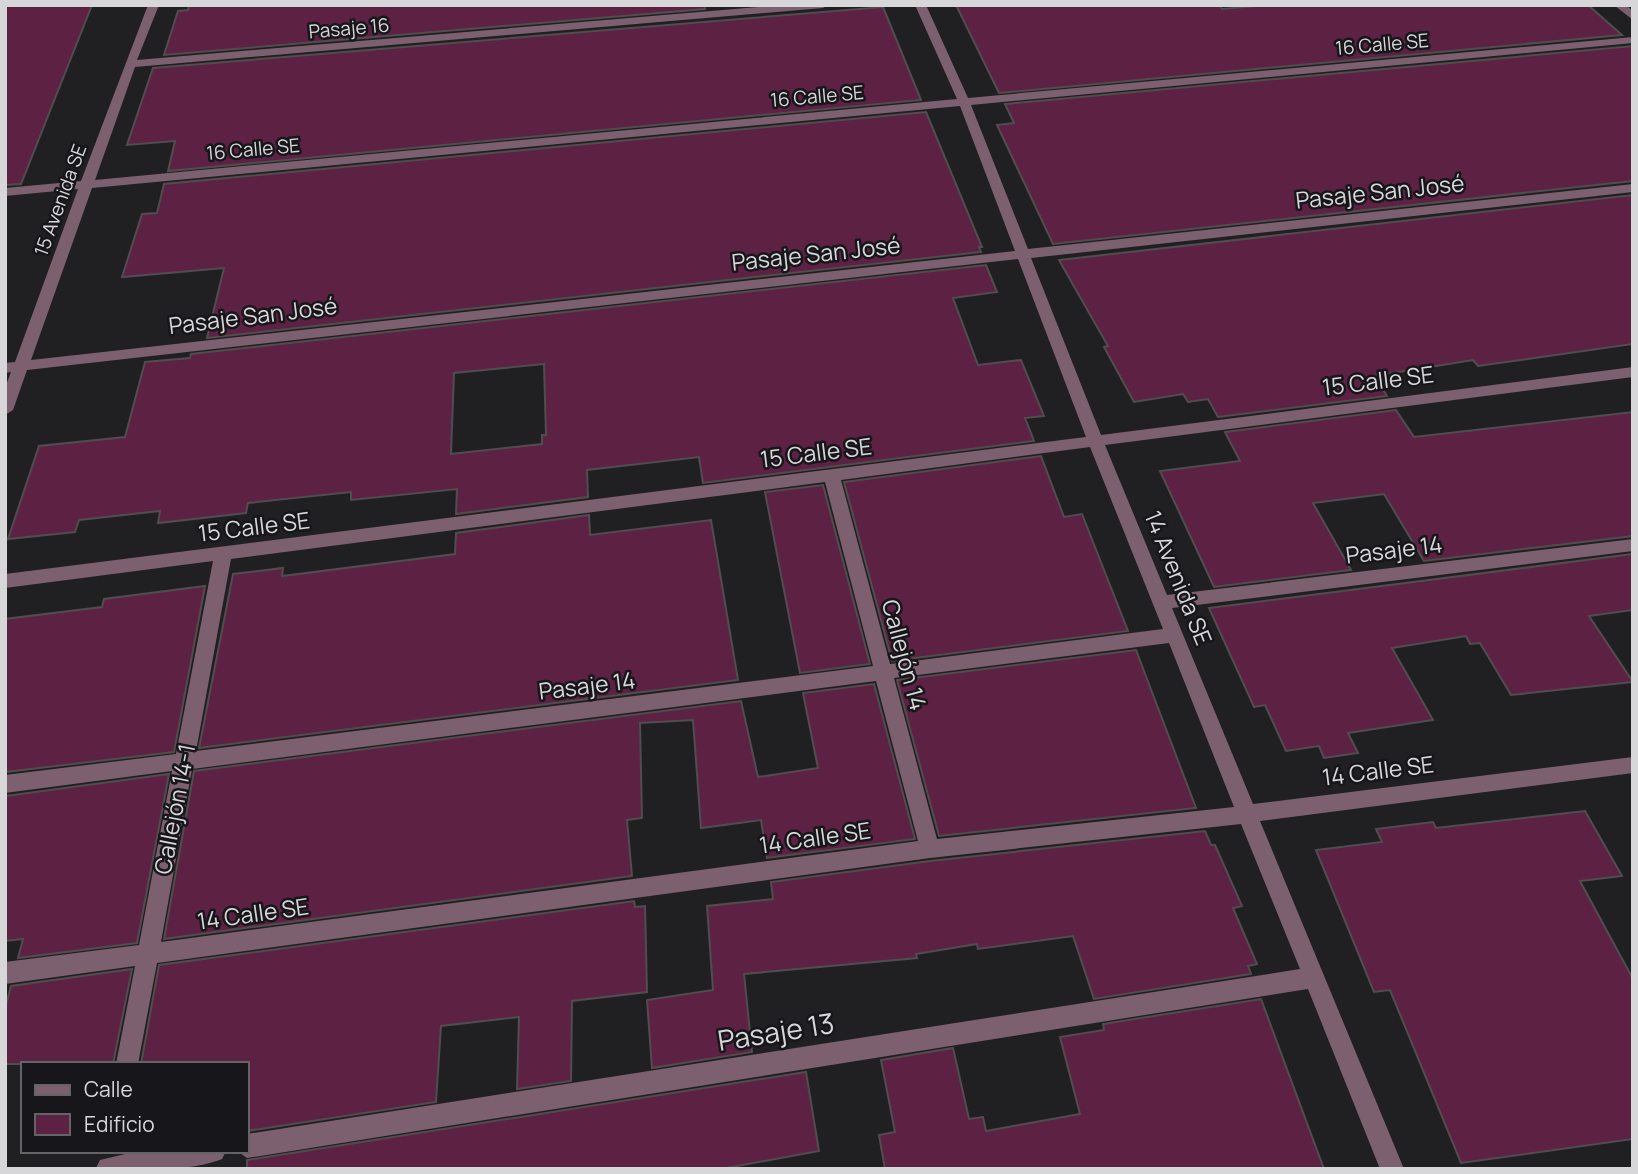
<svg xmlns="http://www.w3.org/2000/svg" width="1638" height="1174" font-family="Manrope,sans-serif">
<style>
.building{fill:#5d2143;stroke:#514d4f;stroke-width:2;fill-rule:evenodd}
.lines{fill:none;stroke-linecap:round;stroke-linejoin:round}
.minor{fill:#7d606f;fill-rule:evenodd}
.labels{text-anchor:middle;stroke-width:5;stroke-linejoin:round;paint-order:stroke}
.far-street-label{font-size:19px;fill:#d7d7da;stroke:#17161a}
.street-label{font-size:23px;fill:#d7d7da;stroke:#17161a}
.near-street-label{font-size:28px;fill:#d7d7da;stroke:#17161a}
</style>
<rect width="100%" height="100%" fill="#202023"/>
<g class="building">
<polygon points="5,5 92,5 21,184 5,185"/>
<polygon points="189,5 704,5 705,9 164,55 178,11 188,10"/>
<polygon points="956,5 1219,5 1222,9 1267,5 1588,5 1622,35 999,93"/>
<polygon points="883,7 921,100 168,171 175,141 127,145 153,68"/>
<polygon points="1633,46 1633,181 1053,244 997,125 1014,123 1005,104"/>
<polygon points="926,112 982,247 979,247 981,252 207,338 224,268 122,277 142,214 157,213 164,184"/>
<polygon points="1633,195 1633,344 1478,366 1473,360 1374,376 1387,396 1218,417 1208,399 1188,402 1183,394 1134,402 1104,347 1108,346 1059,260"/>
<path d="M986 265 997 292 953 298 978 365 1021 360 1044 416 1025 418 1034 441 703 483 699 457 587 470 588 497 456 514 457 489 351 500V492L248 503 246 513 158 523 160 511 79 520 75 532 8 539 39 446 125 437 145 362 190 358 191 354ZM544 364 546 435H542V444L451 454 454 373Z"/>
<polygon points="1396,410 1414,437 1633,412 1633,536 1424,561 1384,494 1313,503 1351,570 1214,587 1160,471 1240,461 1225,432"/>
<polygon points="1041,456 1064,517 1082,514 1128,631 892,661 844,482"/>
<polygon points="823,485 870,664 800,673 765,492"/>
<polygon points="589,515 590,535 711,520 738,680 199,748 233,574 283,568 282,576 455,554 456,533"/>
<polygon points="1633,554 1633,610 1589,616 1633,682 1511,695 1480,643 1470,644 1466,636 1392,648 1433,720 1348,733 1358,753 1324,758 1319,746 1286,751 1265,705 1254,707 1209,608"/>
<polygon points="205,586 174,752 5,772 5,619 102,607 104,599"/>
<polygon points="1136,650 1196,808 939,836 897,680"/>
<polygon points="874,684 915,839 767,858 761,820 701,828 693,720 640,723 642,818 627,820 632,876 164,939 194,771 741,701 758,777 818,768 803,693"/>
<polygon points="169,774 137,943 18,958 23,939 5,941 5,796"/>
<polygon points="1585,811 1622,876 1580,881 1633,979 1633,1139 1461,1163 1390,990 1374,992 1316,850 1382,842 1376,829 1433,822 1436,828"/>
<polygon points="1205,831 1211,845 1215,845 1242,906 1233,908 1257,964 1248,966 1251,974 1094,999 1073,936 978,949 977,944 916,954 917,958 744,974 752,1052 652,1068 647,1000 713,990 707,906 773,899 771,882 930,861"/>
<polygon points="634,901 635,907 645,906 647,992 572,1001 571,1081 517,1089 519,1017 441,1026 436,1102 247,1131 247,1064 141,1064 159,965"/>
<polygon points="132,969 113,1064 5,1064 5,1009 11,986"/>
<polygon points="1261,999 1324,1169 885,1169 879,1135 895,1132 881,1060 953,1048 969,1119 983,1117 986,1131 1080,1114 1060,1037 1104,1030 1103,1024"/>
<polygon points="806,1072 819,1151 721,1169 247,1169 247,1160"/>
</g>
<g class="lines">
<g class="minor">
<path d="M148 5H159L137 60 781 5H828L823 8 135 67 95 180 957 99 915 5H926L968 98 1633 37V43L971 105 1028 249 1633 184V192L1031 258 1101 435 1633 367V377L1105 445 1167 595 1633 539V551L1172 608 1253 804 1633 757V773L1260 821 1404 1169H1380L1308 989 247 1158 237 1151H247V1134L1300 969 1241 824 930 858 157 963 138 1064H116L135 966 5 984V962L139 945 172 771 5 793V775L176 754 213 561 5 588V574L1086 437 1018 259 27 370 13 410 5 415V388L11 372 5 373V363L15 362 78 189 5 196V188L81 181ZM960 106 1015 251 31 360 92 188ZM1090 447 1163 629 890 664 841 480ZM825 482 873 666 196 751 231 559ZM1169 643 1234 807 937 839 894 678ZM876 681 918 841 161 942 192 769Z"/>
<polygon points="1614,5 1626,5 1633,11 1633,20"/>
<path d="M138 1151H226L222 1159C193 1171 127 1173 96 1168L100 1160Z"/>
</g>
</g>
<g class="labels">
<g class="far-street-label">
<text transform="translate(349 28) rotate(-5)" y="7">Pasaje 16</text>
<text transform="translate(1382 44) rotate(-5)" y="7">16 Calle SE</text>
<text transform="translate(817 96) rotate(-5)" y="7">16 Calle SE</text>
<text transform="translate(253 149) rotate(-5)" y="7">16 Calle SE</text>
<text transform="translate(60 200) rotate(-70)" y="7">15 Avenida SE</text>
</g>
<g class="street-label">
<text transform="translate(1380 192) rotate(-6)" y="8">Pasaje San José</text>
<text transform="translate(816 254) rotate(-6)" y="8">Pasaje San José</text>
<text transform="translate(253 316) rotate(-7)" y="8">Pasaje San José</text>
<text transform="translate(1378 381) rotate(-7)" y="8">15 Calle SE</text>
<text transform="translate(816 453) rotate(-7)" y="8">15 Calle SE</text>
<text transform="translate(254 527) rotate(-7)" y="8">15 Calle SE</text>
<text transform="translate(1394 550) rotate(-7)" y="8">Pasaje 14</text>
<text transform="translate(1178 578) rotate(68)" y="8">14 Avenida SE</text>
<text transform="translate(904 655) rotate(75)" y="8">Callejón 14</text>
<text transform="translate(587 686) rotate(-7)" y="8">Pasaje 14</text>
<text transform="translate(1378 771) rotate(-7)" y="8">14 Calle SE</text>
<text transform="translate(175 809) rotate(-79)" y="8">Callejón 14-1</text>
<text transform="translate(815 838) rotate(-8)" y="8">14 Calle SE</text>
<text transform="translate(253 914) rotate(-8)" y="8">14 Calle SE</text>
</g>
<g class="near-street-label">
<text transform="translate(776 1032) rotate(-9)" y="10">Pasaje 13</text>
</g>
</g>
<rect width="1638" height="1174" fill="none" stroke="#d7d7da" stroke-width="14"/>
<rect x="21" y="1062" width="228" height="91" fill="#17161a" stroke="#646367" stroke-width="2"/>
<rect x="35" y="1085" width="35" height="10" fill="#7d606f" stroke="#646367" stroke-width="2"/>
<text x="84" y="1097" font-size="21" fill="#d7d7da">Calle</text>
<rect x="35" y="1114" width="35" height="21" fill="#5d2143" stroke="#646367" stroke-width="2"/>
<text x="84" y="1132" font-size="21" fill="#d7d7da">Edificio</text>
</svg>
